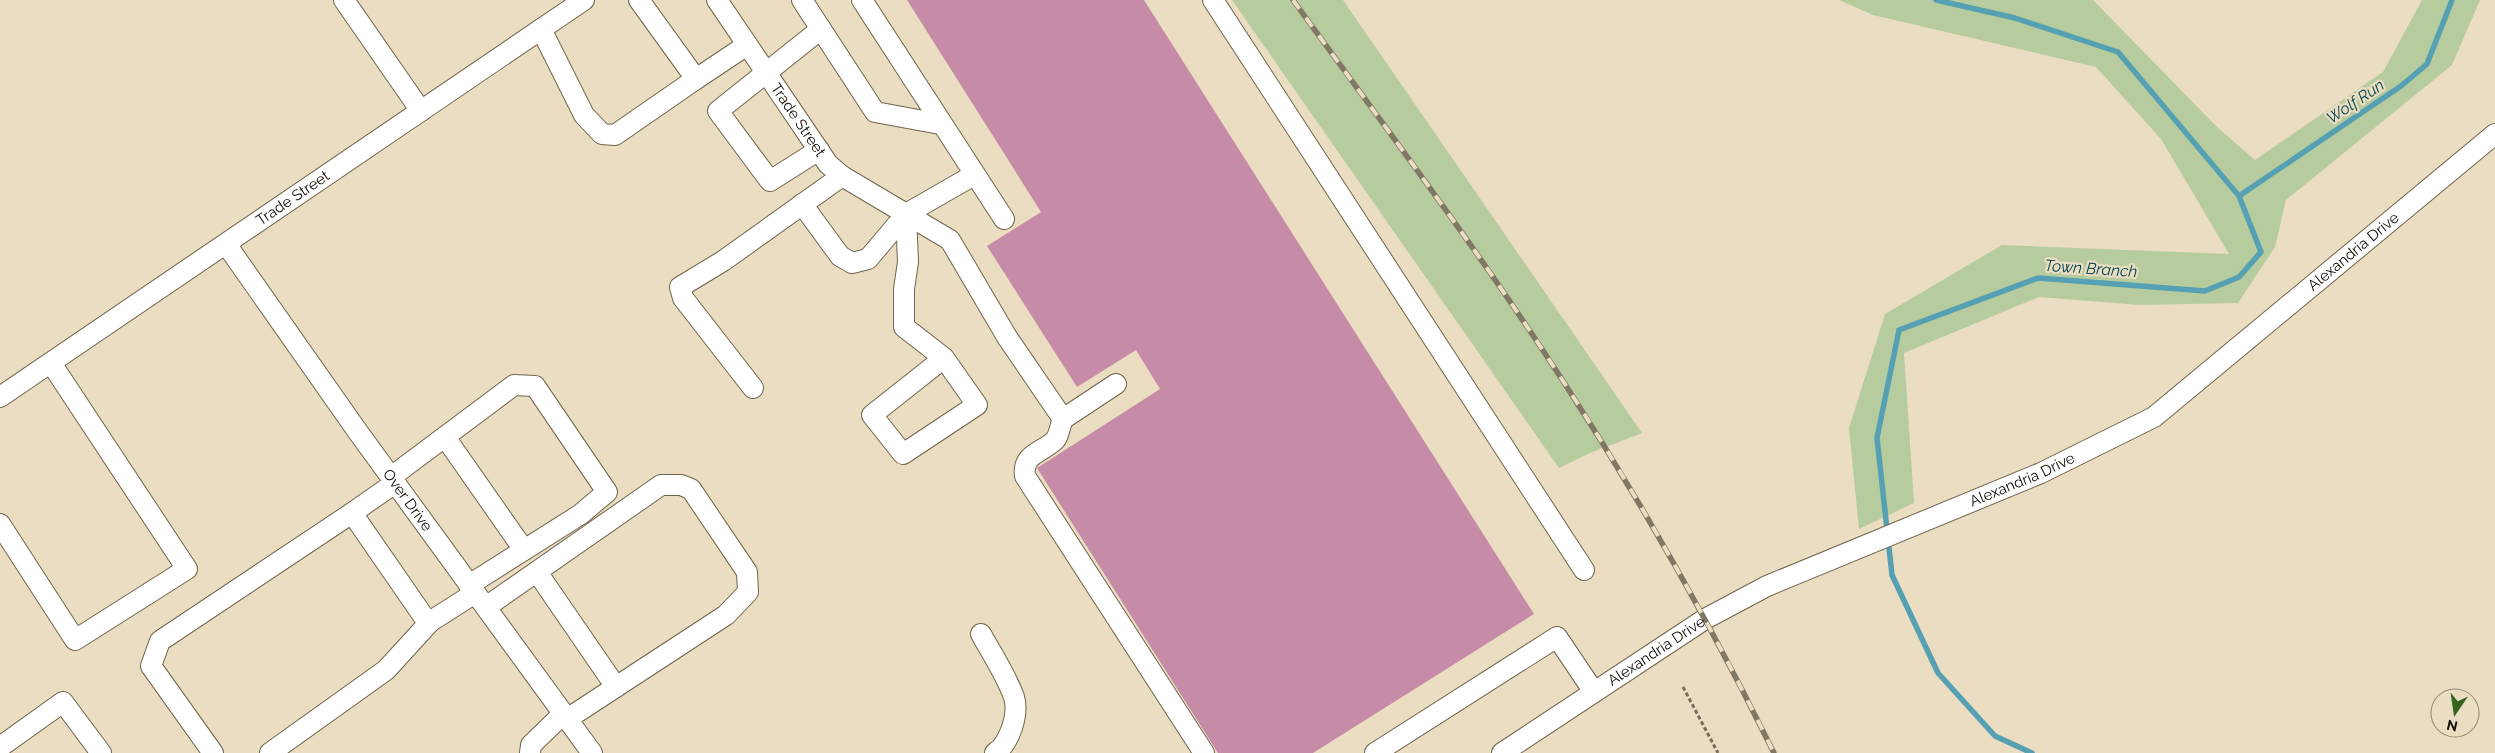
<svg xmlns="http://www.w3.org/2000/svg" width="2495" height="753" font-family="Raleway,sans-serif">
<style>
.green{fill:#b6cc9e}
.lines{fill:none;stroke-linecap:round;stroke-linejoin:round}
.stream{stroke:#56a0b3;stroke-width:5.5}
.building{fill:#c68ca7}
.minor-casing{stroke:#6f634b;stroke-width:22}
.path{stroke:#786e5e;stroke-width:3;stroke-dasharray:4 2.5;stroke-linecap:butt}
.minor{stroke:#fff;stroke-width:20}
.rail-casing{stroke:#817765;stroke-width:5.5}
.rail{stroke:#ebddc2;stroke-width:4;stroke-dasharray:11;stroke-linecap:butt}
.labels{text-anchor:middle;stroke-width:4.5;stroke-linejoin:round;paint-order:stroke}
.street-label{font-size:15px;fill:#110c04;stroke:#ebddc2}
.water-label{font-size:16px;font-style:italic;fill:#004654;stroke:#ebddc2}
</style>
<rect width="100%" height="100%" fill="#ebddc2"/>
<g class="green">
<polygon points="1232,0 1343,0 1642,433 1590,453 1559,468"/>
<polygon points="1839,0 2093,0 2217,127 2255,160 2383,72 2422,0 2480,0 2452,65 2286,200 2275,247 2238,303 2139,305 2039,297 1904,353 1914,503 1859,529 1849,428 1885,314 2002,245 2229,254 2161,139 2096,67 1873,15"/>
</g>
<g class="lines">
<g class="stream">
<polyline points="1936,0 2015,18 2118,52 2239,196 2261,252 2239,277 2205,291 2038,278 1899,330 1877,438 1892,575 1938,673 1995,736 2032,753"/>
<polyline points="2239,196 2401,86 2427,64 2452,0"/>
</g>
</g>
<polygon class="building" points="907,0 1144,0 1534,614 1313,753 1218,753 1037,468 1160,389 1136,350 1077,387 987,246 1041,212"/>
<g class="lines">
<g class="minor-casing">
<g id="minor">
<polyline points="344,0 421,111"/>
<polyline points="639,0 696,79 747,45"/>
<path id="s1" d="M717 0 828 164 842 176 950 240 1007 337 1063 419 1116 384"/>
<polyline points="802,0 875,112 940,124"/>
<polyline points="862,0 1004,219"/>
<polyline points="1213,0 1584,570"/>
<polyline points="541,29 584,115 602,134 615,135 696,79"/>
<polyline points="819,150 770,181 718,111 821,29"/>
<polyline points="802,204 840,256 852,263 868,259 906,214 974,175"/>
<polyline points="906,214 908,262 904,289 904,327 944,358 977,405 903,454 872,415 944,358"/>
<path id="s2" d="M226 244 358 432 592 753"/>
<polyline points="753,388 683,298 680,287 723,261 842,176"/>
<path id="s3" d="M0 397 584 0"/>
<path d="M1063 419C1060 425 1059 437 1054 441 1041 453 1022 454 1025 476L1204 753"/>
<polyline points="445,437 524,550"/>
<polyline points="391,477 514,385 535,386 607,492 581,514 469,585"/>
<polyline points="395,483 352,513 428,623 475,593"/>
<polyline points="0,524 75,640 187,569 51,363"/>
<polyline points="537,572 616,687"/>
<polyline points="486,607 661,485 681,485 691,489 747,572 748,592 726,615 567,719"/>
<path d="M981 634C992 654 1006 675 1014 697 1019 714 1010 743 995 753"/>
<polyline points="0,747 63,702 101,753"/>
<polyline points="213,753 151,666 160,641 352,513"/>
<polyline points="270,753 386,670 429,623"/>
<polyline points="530,753 531,745 563,714"/>
<polyline points="1375,753 1557,637 1594,692"/>
<path id="s4" d="M1502 753 1705 619 1767 586 2041 473 2154 417 2495 134"/>
</g>
</g>
<polyline class="path" points="1683,687 1718,753"/>
<use href="#minor" class="minor"/>
<g class="rail-casing">
<path id="rail" d="M1293 0C1384 126 1479 251 1563 381 1641 501 1711 625 1774 753"/>
</g>
<use href="#rail" class="rail"/>
</g>
<g class="labels">
<g class="street-label">
<text dy="5" stroke="none"><textPath href="#s1" startOffset="145">Trade Street</textPath></text>
<text dy="5" stroke="none"><textPath href="#s3" startOffset="354">Trade Street</textPath></text>
<text dy="5" stroke="none"><textPath href="#s4" startOffset="995">Alexandria Drive</textPath></text>
<text dy="5" stroke="none"><textPath href="#s4" startOffset="590">Alexandria Drive</textPath></text>
<text dy="5" stroke="none"><textPath href="#s2" startOffset="314">Over Drive</textPath></text>
<text dy="5" stroke="none"><textPath href="#s4" startOffset="185">Alexandria Drive</textPath></text>
</g>
<g class="water-label">
<text transform="translate(2355 101) rotate(-34)" y="6">Wolf Run</text>
<text transform="translate(2091 268) rotate(4)" y="6">Town Branch</text>
</g>
</g>
<g transform="translate(2455 713) rotate(193)"><circle r="24" fill="#ebddc2" stroke="#948976"/>
<path d="M0-4L9 19L0 12L-9 19Z" fill="#386421"/>
<text y="-8" font-size="14" font-weight="bold" text-anchor="middle" fill="#110c04">N</text>
</g>
</svg>
